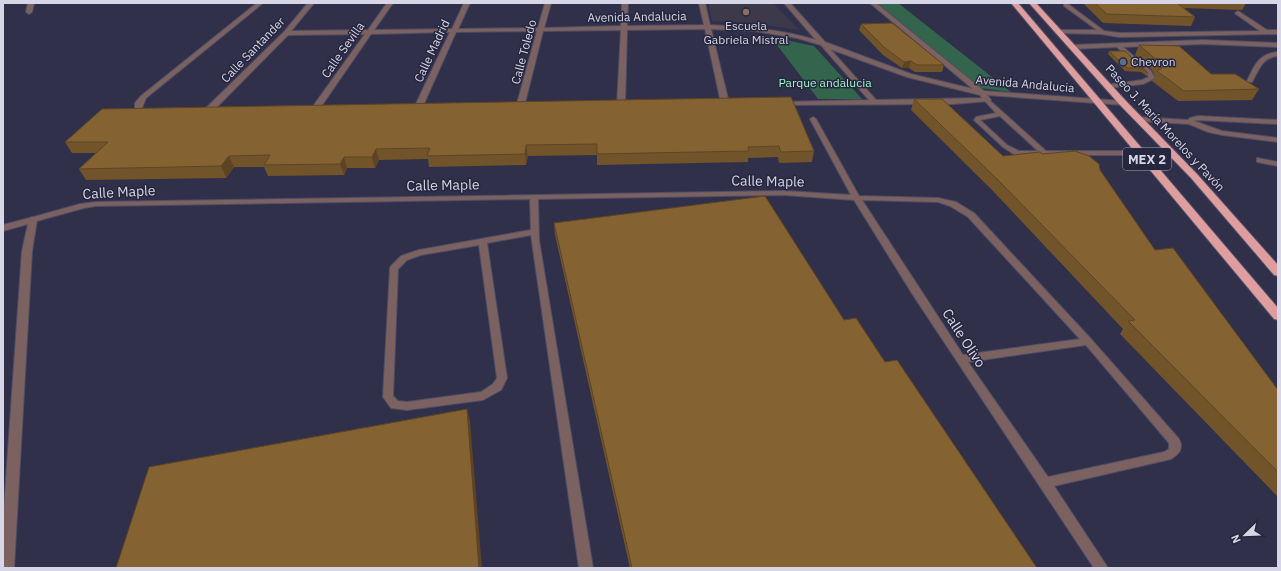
<svg xmlns="http://www.w3.org/2000/svg" width="1281" height="571" font-family="'IBM Plex Sans',sans-serif">
<style>
.education{fill:#3b394a}
.green{fill:#32654c}
.lines{fill:none;stroke-linecap:round;stroke-linejoin:round}
.lane-casing{stroke:#4f4e66;stroke-width:2}
.street-casing{stroke:#4f4e66;stroke-width:2}
.highway-casing{stroke:#4f4e66;stroke-width:2}
.lane{fill:#7c6161;fill-rule:evenodd}
.street{fill:#7c6161;fill-rule:evenodd}
.highway{fill:#de9d9e;fill-rule:evenodd}
.wall{fill:#72542b}
.shaded-wall{fill:#5d4523}
.building{fill:#856232;stroke:#5d4523}
.education-dot{fill:#8d6e63;stroke:#27263f;stroke-width:1.5}
.service-dot{fill:#5c6f8a;stroke:#27263f;stroke-width:1.5}
.labels{text-anchor:middle;stroke-width:3;stroke-linejoin:round;paint-order:stroke}
.far-street-label{font-size:12px;fill:#d6d6e7;stroke:#27263f}
.far-poi-label{font-size:12px;fill:#d6d6e7;stroke:#27263f}
.far-park-label{font-size:12px;fill:#9bf6c7;stroke:#27263f}
.shield{fill:#27263f;stroke:#a2a1b5;stroke-width:1}
.shield-label{font-size:13px;font-weight:bold;fill:#d6d6e7}
.street-label{font-size:14px;fill:#d6d6e7;stroke:#27263f}
</style>
<rect width="100%" height="100%" fill="#31304a"/>
<polygon class="education" points="708,3 773,3 799,30 751,23 712,21"/>
<g class="green">
<polygon points="877,3 898,3 1011,92 980,88"/>
<polygon points="771,37 814,46 862,99 818,99"/>
</g>
<g class="lines">
<g class="lane-casing">
<g id="lane">
<polygon points="1064,4 1068,4 1104,31 1119,33 1260,31 1236,14 1235,13 1238,11 1267,30 1278,30 1278,34 1119,37 1101,34 1055,33 1055,31 1057,30 1097,30 1064,6"/>
<polygon points="1203,40 1278,43 1278,47 1203,44 1123,47 1151,71 1155,78 1143,84 1108,88 1106,87 1106,85 1142,80 1149,77 1146,73 1117,47 1072,49 1069,47 1072,45"/>
<path d="M1278 52V56C1262 57 1259 70 1252 82H1248L1247 81C1255 65 1258 54 1278 52Z"/>
<path d="M987 98 1046 151H1141L1145 153 1141 155H1015L1003 147 974 120 976 117 996 113 984 100ZM1000 116 1038 151H1019L1007 145 980 120Z"/>
<polygon points="1198,116 1278,120 1278,124 1198,120 1194,121 1222,131 1278,138 1278,142 1222,135 1208,132 1189,124 1140,121 1137,119 1140,117 1188,120 1190,118"/>
<path d="M813 117 816 119 859 196 938 198 956 202 974 213 1091 339 1179 439C1184 449 1179 454 1171 459L1054 486 1108 568H1094L913 295 854 200 784 195 538 199 539 240 593 568H579L531 235 487 243 507 378 501 390 483 400 407 410 391 408 383 397 390 268 391 266 401 256 419 250 531 230 530 199 96 206 84 208 33 222 29 220 30 218 80 204 96 202 784 191 851 195 810 119ZM862 200 938 202 950 206 968 217 1080 339 963 355ZM479 245 497 378 493 384 481 392 407 402 398 401 393 396 398 269 407 260 421 255ZM1086 345 1169 443V449L1164 452 1048 477 968 362Z"/>
</g>
</g>
<g class="street-casing">
<g id="street">
<polygon points="28,3 34,3 32,12 29,14 26,12"/>
<polygon points="257,3 263,3 146,98 142,108 144,110 153,110 153,114 142,114 135,110 135,103 141,96"/>
<path d="M308 3H314L291 31 368 30 387 3H393L374 30 452 29 464 3H470L458 29 538 28 545 3H551L544 28 621 26 622 3H628L627 26 704 25 699 3H705L710 25C746 27 781 29 816 40L784 3H790L825 42 911 74 973 89 870 3H876L984 91 1123 101 1127 103 1123 105 987 95 991 100 989 101 953 104 780 105 776 103 778 102 869 100 821 45 797 38 755 31 711 29 729 103 725 105 721 103 705 29 627 30 625 104 621 106 617 104 621 30 543 31 524 107 520 109 516 107 537 31 456 32 422 108 418 110 414 108 450 32 371 34 318 111H315L311 109 365 34 288 35 211 113H205V109L284 32ZM830 49 907 77 980 95 982 98 876 100Z"/>
<polygon points="1257,158 1278,162 1278,166 1257,162"/>
<polygon points="33,217 37,220 32,251 14,568 3,568 3,522 22,251 28,224 3,231 3,225"/>
</g>
</g>
<g class="highway-casing">
<g id="highway">
<polygon points="1011,3 1018,3 1278,308 1278,320 1274,319"/>
<polygon points="1029,3 1036,3 1126,101 1197,174 1278,265 1278,276 1274,275 1191,178 1120,105"/>
</g>
</g>
<use href="#lane" class="lane"/>
<use href="#street" class="street"/>
<use href="#highway" class="highway"/>
</g>
<g class="wall">
<polygon points="1083,3 1246,3 1242,10 1184,8 1195,17 1191,26 1103,23"/>
<polygon points="861,24 944,65 942,72 915,72 909,68 902,68 883,55 859,30"/>
<polygon points="1139,45 1211,74 1259,89 1252,100 1178,101 1152,81 1155,76 1152,70 1135,55"/>
<polygon points="1109,51 1125,51 1148,73 1147,76 1141,72 1125,71 1108,54"/>
<polygon points="791,97 814,151 812,162 779,163 778,157 748,158 748,162 597,165 597,155 528,156 526,165 429,167 428,159 379,160 375,168 347,168 344,175 268,176 264,167 234,167 226,178 86,180 79,169 96,153 72,153 65,142"/>
<polygon points="914,99 1003,156 1042,154 1100,170 1155,250 1278,390 1278,497 1120,334 1123,329 992,190 911,110"/>
<polygon points="554,223 844,320 885,362 1037,568 630,568 555,235"/>
</g>
<g class="shaded-wall">
<polygon points="911,61 909,68 902,68 904,62"/>
<polygon points="526,145 528,156 526,165 525,154"/>
<polygon points="376,149 379,160 375,168 372,157"/>
<polygon points="229,156 234,167 226,178 221,166"/>
<polygon points="344,157 347,168 344,175 340,164"/>
<polygon points="467,409 470,421 482,568 479,568"/>
</g>
<g class="building">
<polygon points="1095,3 1177,3 1195,17 1107,14"/>
<polygon points="892,23 944,65 917,65 911,61 904,62 885,48 861,24"/>
<polygon points="1139,45 1179,46 1211,74 1235,74 1259,89 1184,91 1157,71 1162,68 1157,60"/>
<polygon points="1109,51 1125,51 1148,73 1142,68 1127,68"/>
<polygon points="791,97 814,151 781,152 779,146 748,147 749,151 597,154 597,144 526,145 525,154 427,156 430,148 376,149 372,157 344,157 340,164 264,165 270,155 229,156 221,166 79,169 108,142 65,142 102,109"/>
<polygon points="914,99 942,99 1003,156 1040,152 1042,154 1075,151 1089,156 1099,164 1100,170 1155,250 1173,248 1278,390 1278,472 1128,321 1135,320 996,178"/>
<polygon points="765,196 844,320 856,318 885,362 897,360 1037,568 632,568 554,223"/>
<polygon points="467,409 479,568 116,568 149,467"/>
</g>
<circle class="education-dot" cx="746" cy="12" r="4"/>
<circle class="service-dot" cx="1123" cy="62" r="4"/>
<g class="labels">
<g class="far-street-label">
<text transform="translate(637 17) rotate(-1)" y="4">Avenida Andalucia</text>
<text transform="translate(253 50) rotate(-46)" y="4">Calle Santander</text>
<text transform="translate(343 50) rotate(-55)" y="4">Calle Sevilla</text>
<text transform="translate(432 51) rotate(-65)" y="4">Calle Madrid</text>
<text transform="translate(524 52) rotate(-75)" y="4">Calle Toledo</text>
<text transform="translate(1025 84) rotate(5)" y="4">Avenida Andalucia</text>
<text transform="translate(1165 128) rotate(47)" y="4">Paseo J. María Morelos y Pavón</text>
</g>
<g class="far-poi-label">
<text x="746" y="30">Escuela<tspan x="746" dy="14">Gabriela Mistral</tspan></text>
<text x="1131" y="66" text-anchor="start">Chevron</text>
</g>
<g class="far-park-label">
<text x="825" y="87">Parque andalucia</text>
</g>
<rect class="shield" x="1123" y="148" width="48" height="22" rx="3"/>
<g class="shield-label">
<text x="1147" y="164">MEX 2</text>
</g>
<g class="street-label">
<text transform="translate(768 181) rotate(1)" y="5">Calle Maple</text>
<text transform="translate(443 185) rotate(-1)" y="5">Calle Maple</text>
<text transform="translate(119 192) rotate(-3)" y="5">Calle Maple</text>
<text transform="translate(964 338) rotate(57)" y="5">Calle Olivo</text>
</g>
</g>
<rect width="1281" height="571" fill="none" stroke="#d6d6e7" stroke-width="8"/>
<g transform="translate(1245 535) rotate(247)" stroke="#27263f" stroke-width="3" paint-order="stroke">
<path d="M0-3L7 15L0 10L-7 15Z" fill="#d6d6e7"/>
<text y="-6" font-size="11" font-weight="bold" text-anchor="middle" fill="#d6d6e7">N</text>
</g>
</svg>
